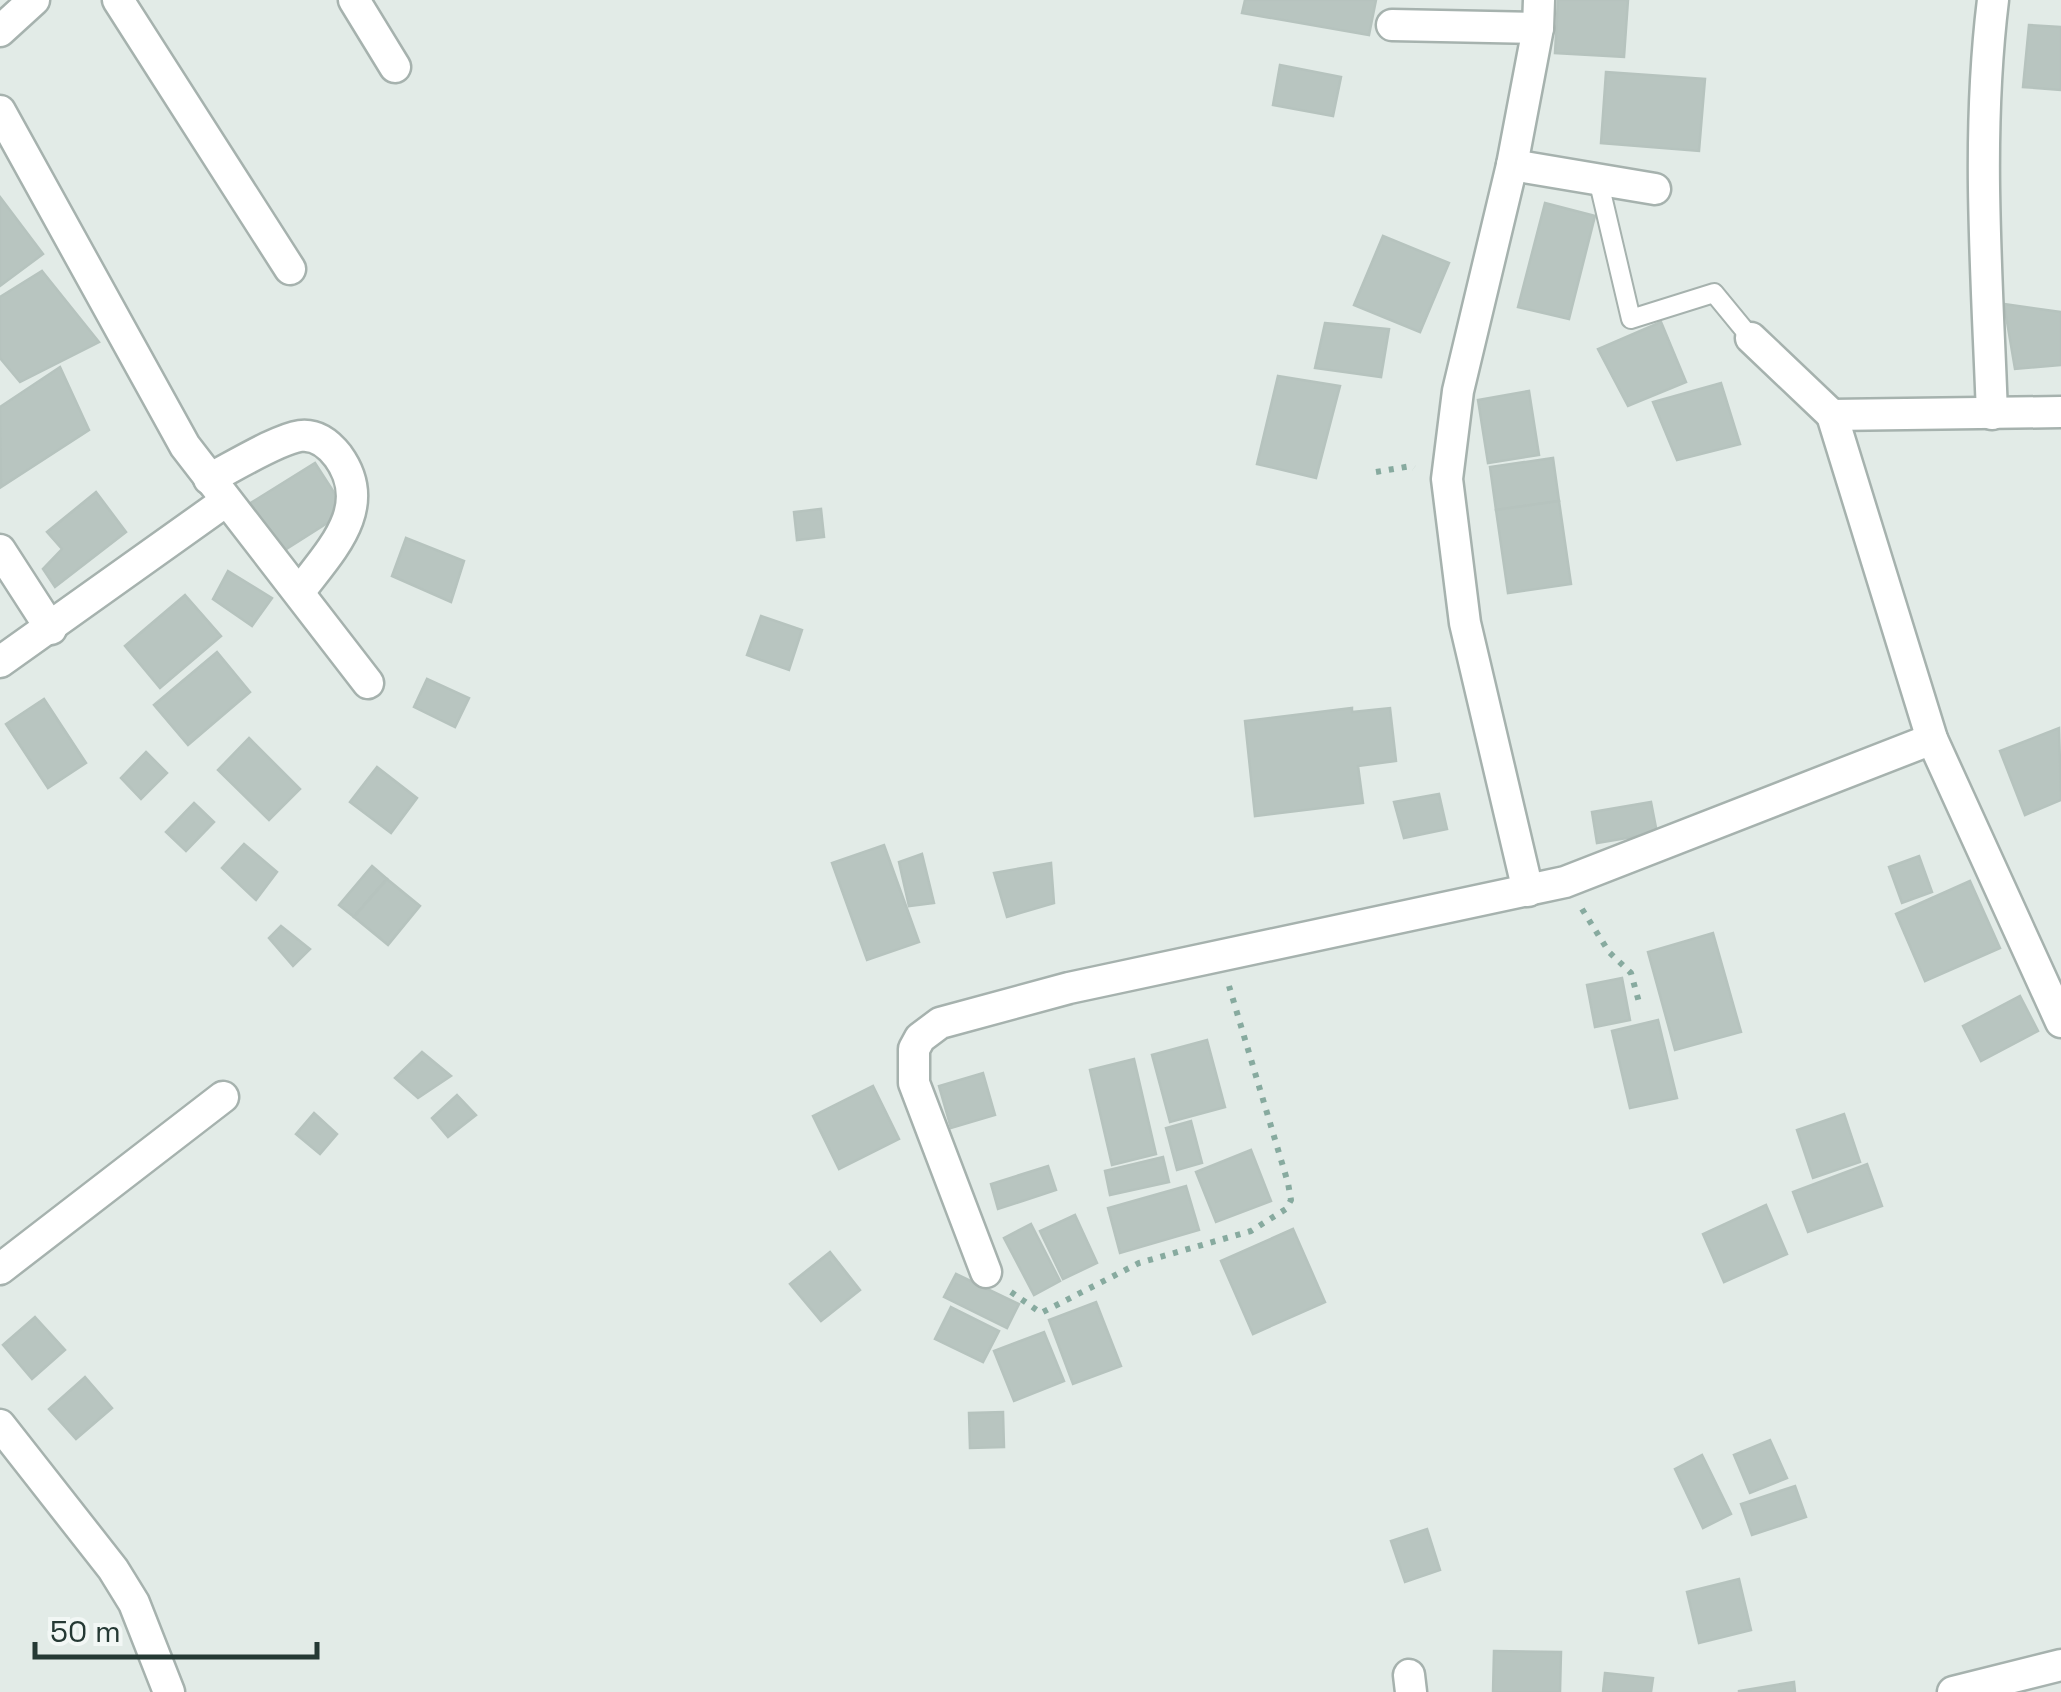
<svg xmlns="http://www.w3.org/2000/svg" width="2061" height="1692" font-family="'Space Grotesk',sans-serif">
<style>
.building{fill:#b8c5c0;stroke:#b6c3be;stroke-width:2.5}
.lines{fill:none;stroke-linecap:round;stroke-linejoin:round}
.lane-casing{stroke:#a6b2ae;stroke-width:22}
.street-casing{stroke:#a6b2ae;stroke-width:35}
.path{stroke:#87aa9f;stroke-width:6;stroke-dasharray:5 8;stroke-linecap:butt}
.lane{stroke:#fff;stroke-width:18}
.street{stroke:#fff;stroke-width:30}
</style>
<rect width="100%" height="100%" fill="#e2ebe7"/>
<g class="building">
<polygon points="1245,0 1376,0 1369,35 1242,13"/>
<polygon points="1558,0 1628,0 1624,57 1555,53"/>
<polygon points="2029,25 2061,27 2061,90 2023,87"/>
<polygon points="1280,65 1341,77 1333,116 1273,105"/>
<polygon points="1606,72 1705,79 1699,151 1601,143"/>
<polygon points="0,197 43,254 0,286"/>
<polygon points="1545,203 1595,216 1569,319 1518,307"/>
<polygon points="1383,236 1449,263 1420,332 1354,305"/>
<polygon points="42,271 99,342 20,382 0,358 0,297"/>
<polygon points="2004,304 2061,312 2061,365 2015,369"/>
<polygon points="1661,322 1686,382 1628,406 1598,349"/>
<polygon points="1325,323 1389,329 1381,377 1315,368"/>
<polygon points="60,367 89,430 1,487 0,407"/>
<polygon points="1278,376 1340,386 1316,478 1257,464"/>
<polygon points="1721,383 1740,444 1677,460 1653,402"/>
<polygon points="1529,391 1539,455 1488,463 1478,400"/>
<polygon points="1553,458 1559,501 1496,510 1490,467"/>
<polygon points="315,463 346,511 280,553 249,504"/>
<polygon points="96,492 126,532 55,587 43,569 62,549 47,532"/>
<polygon points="1559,501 1571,584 1508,593 1496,510"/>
<polygon points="821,509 824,537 797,540 794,512"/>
<polygon points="406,538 464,561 451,602 392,576"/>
<polygon points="228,571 272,598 252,626 213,599"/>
<polygon points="185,595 221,636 160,688 125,646"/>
<polygon points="761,616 802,630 789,670 747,655"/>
<polygon points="217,652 250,692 188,745 154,705"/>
<polygon points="427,679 469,698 455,727 414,707"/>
<polygon points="44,699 86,763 48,788 6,724"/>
<polygon points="1352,708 1352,712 1390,708 1396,761 1358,766 1363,803 1255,816 1245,721"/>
<polygon points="2059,728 2061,800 2025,815 2000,751"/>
<polygon points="249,738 300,789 269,820 218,770"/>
<polygon points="146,752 167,773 141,799 121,778"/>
<polygon points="377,767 417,798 391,833 350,802"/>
<polygon points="1439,794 1447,829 1404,838 1394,802"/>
<polygon points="1651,802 1657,833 1597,843 1592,812"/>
<polygon points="194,803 214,822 186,851 166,832"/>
<polygon points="244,844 277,872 256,900 222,868"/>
<polygon points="884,845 919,942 867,960 832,863"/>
<polygon points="922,854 934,903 909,906 899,862"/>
<polygon points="1919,856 1932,892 1902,903 1889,867"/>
<polygon points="1051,863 1054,903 1007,917 994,873"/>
<polygon points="372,866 387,879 354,917 339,905"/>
<polygon points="387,879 420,906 388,945 354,917"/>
<polygon points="1970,881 2000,948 1925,981 1896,914"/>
<polygon points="281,926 310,949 293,966 269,938"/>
<polygon points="1713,933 1741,1032 1675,1050 1648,952"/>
<polygon points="1622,978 1630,1020 1595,1027 1587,985"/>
<polygon points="2020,996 2038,1031 1981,1061 1963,1026"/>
<polygon points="1658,1020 1677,1098 1630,1108 1612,1031"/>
<polygon points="1207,1040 1225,1107 1170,1122 1152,1055"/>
<polygon points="422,1052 451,1076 418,1098 395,1078"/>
<polygon points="1134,1059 1156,1154 1112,1165 1090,1070"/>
<polygon points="983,1073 995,1115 951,1128 939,1086"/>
<polygon points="873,1086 899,1139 839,1169 813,1116"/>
<polygon points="457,1095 476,1115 448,1137 432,1118"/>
<polygon points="314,1113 337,1134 320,1154 296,1134"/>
<polygon points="1844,1114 1860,1162 1813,1178 1797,1130"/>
<polygon points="1191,1121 1202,1163 1177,1170 1166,1128"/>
<polygon points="1251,1150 1271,1201 1216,1222 1196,1172"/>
<polygon points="1163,1157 1169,1182 1110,1195 1105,1171"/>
<polygon points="1867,1164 1882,1206 1808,1232 1793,1192"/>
<polygon points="1048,1166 1056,1190 998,1209 991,1184"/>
<polygon points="1186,1186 1199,1230 1120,1253 1108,1208"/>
<polygon points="1766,1205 1787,1254 1724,1282 1703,1234"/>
<polygon points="1075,1215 1097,1263 1063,1279 1040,1231"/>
<polygon points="1031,1224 1060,1281 1034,1295 1004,1238"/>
<polygon points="1293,1229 1325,1302 1253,1334 1221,1261"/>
<polygon points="830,1252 860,1290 821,1321 790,1284"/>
<polygon points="956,1274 1019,1304 1007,1328 944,1297"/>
<polygon points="1096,1302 1121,1366 1073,1384 1049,1320"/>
<polygon points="951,1307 999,1331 983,1362 935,1339"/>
<polygon points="35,1317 65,1350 32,1379 3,1345"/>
<polygon points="1044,1332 1064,1381 1014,1401 994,1351"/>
<polygon points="85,1377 112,1408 76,1439 49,1409"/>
<polygon points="1003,1412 1004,1447 970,1448 969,1413"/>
<polygon points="1770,1440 1787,1478 1750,1493 1734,1455"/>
<polygon points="1702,1455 1731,1514 1703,1528 1675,1469"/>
<polygon points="1795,1486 1806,1517 1752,1535 1741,1504"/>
<polygon points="1427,1529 1440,1570 1405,1582 1391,1541"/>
<polygon points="1739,1579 1751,1630 1699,1643 1687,1592"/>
<polygon points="1494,1651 1561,1652 1560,1692 1493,1692"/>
<polygon points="1605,1673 1653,1678 1651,1692 1603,1692"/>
<polygon points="1794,1682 1795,1692 1739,1692 1739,1691"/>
</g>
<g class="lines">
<g class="lane-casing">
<polyline id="lane" points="1598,179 1631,319 1714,293 1751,338"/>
</g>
<g class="street-casing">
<g id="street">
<polyline points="118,0 290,269"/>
<polyline points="354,0 395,67"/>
<polyline points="1392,25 1538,28"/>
<polyline points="0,31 34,0"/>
<polyline points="0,111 185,446 368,683"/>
<polyline points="1512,165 1655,189"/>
<polyline points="1751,338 1832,415 2061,412"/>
<path d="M1992 414C1987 275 1976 138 1993 0"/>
<polyline points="1832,415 1932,739 2061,1022"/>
<path d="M209 479C231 468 278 439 300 436 316 434 328 443 338 456 375 507 331 550 300 591"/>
<polyline points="0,550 51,629"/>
<polyline points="0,662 226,501"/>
<polyline points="1528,891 1465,623 1447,479 1458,391 1512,165 1538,28 1539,0"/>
<polyline points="0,1269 223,1097"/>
<polyline points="986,1272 914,1083 914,1049 920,1038 940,1023 1069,988 1565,882 1932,739"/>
<polyline points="0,1425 113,1569 134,1603 169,1692"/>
<polyline points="1409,1675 1411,1692"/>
<polyline points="1953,1692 2061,1665"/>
</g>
</g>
<g class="path">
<polyline points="1376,472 1411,466 1414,468"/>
<polyline points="1582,909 1609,952 1631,973 1640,1006"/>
<polyline points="1011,1292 1041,1313 1139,1263 1251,1231 1286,1209 1291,1200 1288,1183 1229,986"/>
</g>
<use href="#lane" class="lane"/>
<use href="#street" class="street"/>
</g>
<path d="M35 1642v15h282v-15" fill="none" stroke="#253934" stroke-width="5"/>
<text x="50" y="1642" font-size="30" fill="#253934" stroke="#f2f7f5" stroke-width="8" paint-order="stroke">50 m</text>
</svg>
